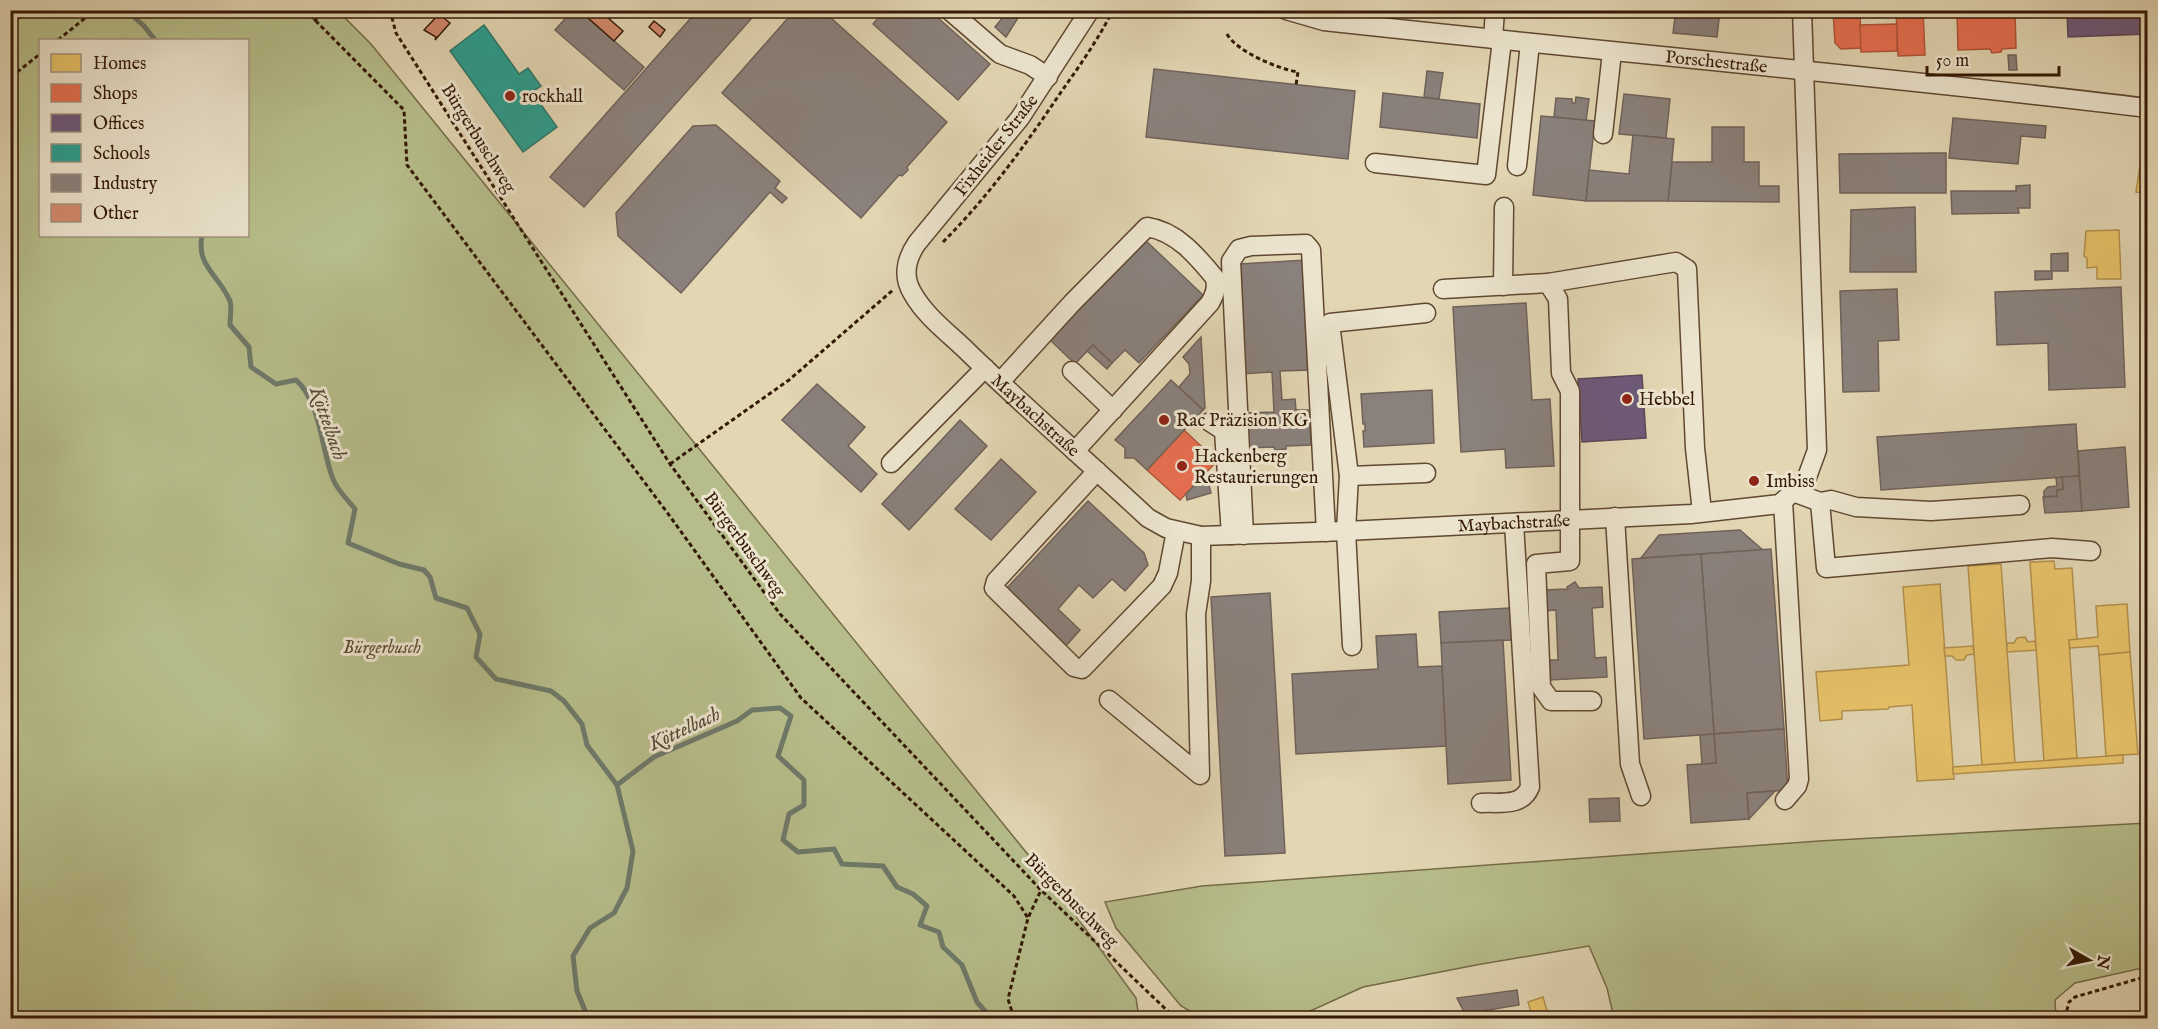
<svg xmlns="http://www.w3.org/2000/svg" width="2158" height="1029" font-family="'IM FELL English',serif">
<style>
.green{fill:#b6bd8a;stroke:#756b48;stroke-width:1.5;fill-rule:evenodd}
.homes{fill:#e9c46a;stroke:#b3914c;stroke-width:1.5}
.shops{fill:#e76f51;stroke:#b1553a;stroke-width:1.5}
.offices{fill:#6d597a;stroke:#5c4657;stroke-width:1.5}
.schools{fill:#2a9d8f;stroke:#2d7566;stroke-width:1.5}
.industry{fill:#8a817c;stroke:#706259;stroke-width:1.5}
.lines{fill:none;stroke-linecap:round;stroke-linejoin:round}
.stream{stroke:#6e7969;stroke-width:5}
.building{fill:#d38a6e;stroke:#341906;stroke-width:1.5}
.minor-casing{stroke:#604831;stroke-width:21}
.path{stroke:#341906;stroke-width:3;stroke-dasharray:4.5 3;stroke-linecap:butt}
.minor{stroke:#ece4ce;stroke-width:18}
.poi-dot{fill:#8f2418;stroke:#ece4ce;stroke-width:2}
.labels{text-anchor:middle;stroke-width:6;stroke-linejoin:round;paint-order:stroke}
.street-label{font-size:18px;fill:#341906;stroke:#ece4ce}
.poi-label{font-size:18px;fill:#341906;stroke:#ece4ce;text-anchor:start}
.park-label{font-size:18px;font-style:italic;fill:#5b4a2e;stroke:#ece4ce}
.water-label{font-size:20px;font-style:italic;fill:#514938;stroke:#ece4ce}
</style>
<rect width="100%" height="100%" fill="#e2d6b3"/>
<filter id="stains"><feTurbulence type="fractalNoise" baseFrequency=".00333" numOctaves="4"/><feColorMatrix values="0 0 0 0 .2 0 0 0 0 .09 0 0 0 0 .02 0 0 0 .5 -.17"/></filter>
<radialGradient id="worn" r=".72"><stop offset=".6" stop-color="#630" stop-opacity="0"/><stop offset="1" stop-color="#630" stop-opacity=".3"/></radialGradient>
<g class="green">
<path d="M337 10 371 44 1060 894 1136 998 1139 1018H11V11ZM40 40H248V236H40Z"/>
<polygon points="2147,823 2147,967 2075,983 2055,1000 2056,1018 1614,1018 1607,988 1589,946 1476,965 1363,987 1295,1018 1202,1018 1181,1006 1116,928 1105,902 1202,886 1819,841"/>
</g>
<g class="homes">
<polygon points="2141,159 2148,160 2148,193 2136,192"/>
<polygon points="2119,230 2121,279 2097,279 2097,267 2087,268 2087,258 2084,256 2086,231"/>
<polygon points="2054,561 2055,569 2072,568 2077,640 2069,640 2077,758 2044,761 2030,562"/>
<polygon points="2001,564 2015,763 1982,765 1968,566"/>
<polygon points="1940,584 1954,779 1917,781 1912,705 1889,707 1888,709 1842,711 1842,719 1820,721 1816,672 1909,665 1903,587"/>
<polygon points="2127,604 2130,652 2099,655 2098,646 2070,648 2069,640 2098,637 2096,606"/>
<polygon points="2025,637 2028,642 2035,641 2036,650 2007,652 2007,643 2014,643 2017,638"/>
<polygon points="1973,646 1974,654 1967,655 1964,660 1956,660 1952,656 1945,656 1944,648"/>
<polygon points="2130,652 2138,754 2106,756 2099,655"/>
<polygon points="2123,755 2123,763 1953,774 1953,767"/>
<polygon points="1543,997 1549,1017 1533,1018 1528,1002"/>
</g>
<g class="shops">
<polygon points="1833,10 1860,10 1861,48 1841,49 1835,43"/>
<polygon points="1896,10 1923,10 1925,55 1898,56"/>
<polygon points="1957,10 2015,10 2016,48 2002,49 2001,52 1992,53 1990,49 1958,50"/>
<polygon points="1897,24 1897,51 1861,52 1860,25"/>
<polygon points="1184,430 1217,461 1180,500 1147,470"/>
</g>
<g class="offices">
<polygon points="2067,10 2148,10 2148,34 2068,37"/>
<polygon points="1642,375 1646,438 1582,442 1578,379"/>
</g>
<polygon class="schools" points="484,25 519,74 528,68 541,86 532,92 557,127 523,152 450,51"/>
<g class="industry">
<polygon points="573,10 579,10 644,67 624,90 555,30"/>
<polygon points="698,10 759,10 584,207 550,177"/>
<polygon points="795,10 822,10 947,122 907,167 908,170 902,176 899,175 861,218 722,93"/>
<polygon points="885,10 929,10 990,64 958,100 873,24"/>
<polygon points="995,10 1023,10 1006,37 995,27 1004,16"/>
<polygon points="1676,10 1720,10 1717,37 1673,33"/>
<polygon points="2008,55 2016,55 2017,70 2009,70"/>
<polygon points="1154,69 1355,91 1348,159 1146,137"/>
<polygon points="1427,71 1443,73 1439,99 1424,97"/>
<polygon points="1383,93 1480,104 1477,138 1380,127"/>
<polygon points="1624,94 1670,99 1666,138 1619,134"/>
<polygon points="1576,97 1589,99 1586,121 1554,117 1556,98 1572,99 1572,103 1575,103"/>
<polygon points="1541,116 1595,121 1586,201 1533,195"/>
<polygon points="1953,118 2046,126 2045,138 2021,136 2018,164 1949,158"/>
<polygon points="716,125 780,181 775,188 787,198 782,203 770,192 681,293 618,236 616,213 693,126"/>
<polygon points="1712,127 1744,127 1744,162 1759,162 1759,186 1779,186 1779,202 1668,201 1672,162 1712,162"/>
<polygon points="1633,135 1674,139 1668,201 1586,201 1589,170 1629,174"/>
<polygon points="1933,153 1946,153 1946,193 1840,193 1839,154"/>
<polygon points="2030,185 2030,208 2018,208 2019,213 1952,214 1951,191 2016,191 2016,186"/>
<polygon points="1915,207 1916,272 1850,272 1851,210"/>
<polygon points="1144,239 1203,295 1139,363 1125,350 1112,363 1093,345 1075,364 1048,338 1078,306 1080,308"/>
<polygon points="2068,253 2068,271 2052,271 2052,279 2035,280 2035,271 2051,271 2051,254"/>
<polygon points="1306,260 1312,370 1280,371 1282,400 1295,399 1296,410 1309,410 1311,445 1286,446 1286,449 1275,450 1274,447 1249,448 1247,413 1274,412 1272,372 1240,374 1237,327 1243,326 1240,264"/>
<polygon points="2121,287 2125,387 2049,390 2048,343 1997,345 1995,292"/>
<polygon points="1897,289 1899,340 1878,341 1879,391 1843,392 1840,291"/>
<polygon points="1526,303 1532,400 1550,399 1554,466 1506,468 1505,449 1461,452 1453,307"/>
<polygon points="1201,337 1205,408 1203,410 1179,387 1190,374 1189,364 1183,357"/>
<polygon points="1093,345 1112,363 1107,369 1087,351"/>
<polygon points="1171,380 1203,410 1147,470 1134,458 1125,458 1125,448 1115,440"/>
<polygon points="817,384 865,427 848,446 877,474 861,492 782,420"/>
<polygon points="1432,390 1434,443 1364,447 1363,431 1365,431 1365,424 1363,424 1361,394"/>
<polygon points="960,420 987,446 909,530 882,504"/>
<polygon points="2076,424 2079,476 1881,490 1877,437"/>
<polygon points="2125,447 2129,507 2082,511 2078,451"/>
<polygon points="1001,459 1036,492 991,540 955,509"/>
<polygon points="1206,473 1211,493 1187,500 1186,494"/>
<polygon points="2079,476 2082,511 2045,513 2043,497 2057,496 2057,490 2063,489 2062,477"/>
<polygon points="2062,477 2063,489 2057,490 2057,496 2044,497 2044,491 2048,487 2057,486 2056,478"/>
<polygon points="1088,501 1144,553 1148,565 1125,591 1112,579 1093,598 1079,585 1058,609 1080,630 1066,646 1006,589"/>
<polygon points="1740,530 1763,550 1641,558 1659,535"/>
<polygon points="1771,549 1784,729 1714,734 1701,554"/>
<polygon points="1701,554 1714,734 1644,739 1632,559"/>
<polygon points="1575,582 1579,588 1602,587 1603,607 1592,608 1595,658 1606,657 1607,677 1549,680 1548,660 1558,660 1556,610 1545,611 1544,590 1568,589 1567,587"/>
<polygon points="1270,593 1285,853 1225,856 1211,597"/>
<polygon points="1510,608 1512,640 1441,643 1439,612"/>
<polygon points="1416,634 1418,667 1442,666 1446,746 1296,754 1292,674 1378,669 1376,636"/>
<polygon points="1503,640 1511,780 1448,784 1441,643"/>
<polygon points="1784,729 1788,790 1747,793 1749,819 1691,823 1687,765 1716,763 1714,734"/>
<polygon points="1714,734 1716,763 1702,764 1700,735"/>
<polygon points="1775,791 1749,819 1747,793"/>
<polygon points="1619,798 1620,821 1590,822 1589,799"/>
<polygon points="1517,990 1519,1005 1465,1014 1457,998"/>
</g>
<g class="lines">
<g class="stream">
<polyline points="126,10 144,26 155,40"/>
<path d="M202 236C196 266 219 275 230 301 232 307 230 318 230 325L249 347 251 367 276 384 296 380C321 402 321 449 333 479 337 490 348 500 355 509L348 543 399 564 424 570 430 577 436 598 467 608 480 634 476 657 496 679 551 691 564 701 582 724 587 745 617 785 654 757 737 721 752 710 780 708 791 716 778 756 804 780V805L789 814 783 840 798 852 834 849 842 864 883 866 897 887 913 894 927 906 920 925 939 932 943 947 962 965 977 1002 991 1018"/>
<polyline points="588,1018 577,991 573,956 590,928 614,913 627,888 633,851 617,785"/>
</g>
</g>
<g class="building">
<polygon points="579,10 599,10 623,31 614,41"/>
<polygon points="439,14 450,23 435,40 436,37 424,30"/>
<polygon points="654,21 665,30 660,37 649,27"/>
</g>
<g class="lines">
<g class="minor-casing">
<g id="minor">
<polyline points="949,10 1000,54 1030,65 1048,77"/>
<path id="s1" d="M1090 10 1020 118 917 243C906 259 902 277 913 294 926 317 951 335 970 354 1028 410 1089 463 1148 518L1166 528 1201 536 1346 531 1691 514 1780 504 1806 480 1817 450 1802 10"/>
<path id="s2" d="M1286 10 1324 21C1598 51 1873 75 2148 108"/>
<polyline points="1493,39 1495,10"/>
<polyline points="1603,134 1612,52"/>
<polyline points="1375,163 1486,175 1502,40"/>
<polyline points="1517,166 1530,43"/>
<polyline points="1548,283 1676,262 1687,269 1695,448 1702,512"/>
<polyline points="1503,286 1504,207"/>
<polyline points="1443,289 1548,283 1558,299 1561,373 1570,391 1570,561 1536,564 1541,687 1551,701 1592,701"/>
<polyline points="1072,371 1113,410"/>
<path d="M1000 382 1072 303 1147 227C1176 231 1197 256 1215 278 1217 288 1215 294 1210 303L1075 451"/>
<polyline points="1210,422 1224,431 1231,535"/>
<polyline points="891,463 985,368"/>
<polyline points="1097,471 996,581 994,588 1074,667 1082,669 1162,586 1168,573 1176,531"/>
<polyline points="1349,476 1426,473"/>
<polyline points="1793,492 1820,502 1826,568 2052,548 2091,551"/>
<polyline points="1783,501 1799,779 1797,786 1785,800"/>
<polyline points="1820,502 1831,500 1856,507 1931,511 2020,505"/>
<polyline points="1615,517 1630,764 1641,796"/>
<polyline points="1244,535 1231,261 1239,249 1251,246 1306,244 1311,250 1326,532"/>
<polyline points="1352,646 1346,531 1349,476 1330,323 1426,313"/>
<polyline points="1109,700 1200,775 1196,614 1201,581 1201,536"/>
<path d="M1481 803C1500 802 1522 807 1530 787L1514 523"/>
</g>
</g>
<g class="path">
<polyline points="305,10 404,110 407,165 669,515 801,698 1014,896 1028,918"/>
<polyline points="390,10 396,33 670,464 780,614 1041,890 1175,1018"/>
<polyline points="10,20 45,10"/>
<polyline points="314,21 324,10"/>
<path d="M1227 34C1236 51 1278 69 1298 72L1296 85"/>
<polyline points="58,40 95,10"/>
<polyline points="10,74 16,73 40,54"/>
<path d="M943 242C987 198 1024 147 1059 95 1078 68 1098 40 1113 10"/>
<polyline points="670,464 789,380 893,290"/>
<polyline points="1014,1018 1008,999 1028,918 1041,890"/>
<polyline points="2065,1018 2069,1002 2075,997 2148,976"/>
</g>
<use href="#minor" class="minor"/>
</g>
<g class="poi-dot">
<circle cx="510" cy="96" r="6"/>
<circle cx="1627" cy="399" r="6"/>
<circle cx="1164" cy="420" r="6"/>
<circle cx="1182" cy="466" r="6"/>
<circle cx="1754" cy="481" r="6"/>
</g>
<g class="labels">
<g class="street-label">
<text dy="6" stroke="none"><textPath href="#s2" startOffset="434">Porschestraße</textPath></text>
<text transform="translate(479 138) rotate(58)" y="6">Bürgerbuschweg</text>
<text transform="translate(996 145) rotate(-52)" y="6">Fixheider Straße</text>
<text dy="6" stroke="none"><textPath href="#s1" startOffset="518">Maybachstraße</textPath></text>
<text dy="6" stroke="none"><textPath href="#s1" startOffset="1040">Maybachstraße</textPath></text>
<text transform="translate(745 544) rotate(54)" y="6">Bürgerbuschweg</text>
<text transform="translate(1072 900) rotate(45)" y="6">Bürgerbuschweg</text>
</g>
<g class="poi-label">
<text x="522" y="102">rockhall</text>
<text x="1639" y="405">Hebbel</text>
<text x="1176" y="426">Rac Präzision KG</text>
<text x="1194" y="462">Hackenberg<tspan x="1194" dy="21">Restaurierungen</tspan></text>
<text x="1766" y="487">Imbiss</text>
</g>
<g class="park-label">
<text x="382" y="653">Bürgerbusch</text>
</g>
<g class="water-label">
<text transform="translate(329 423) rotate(71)" y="7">Köttelbach</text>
<text transform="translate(684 728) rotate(-25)" y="7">Köttelbach</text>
</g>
</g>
<rect width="2158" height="1029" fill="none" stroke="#e2d6b3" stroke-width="36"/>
<rect x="12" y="12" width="2134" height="1005" fill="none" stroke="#341906" stroke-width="3"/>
<rect x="18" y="18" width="2122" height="993" fill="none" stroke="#341906" stroke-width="1.5"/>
<rect x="39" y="39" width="210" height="198" fill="#ece4ce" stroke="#a2937e" stroke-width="1.5"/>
<rect x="51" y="54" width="30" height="18" fill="#e9c46a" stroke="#a2937e" stroke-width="1.5"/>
<text x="93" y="69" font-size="18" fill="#341906">Homes</text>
<rect x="51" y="84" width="30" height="18" fill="#e76f51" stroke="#a2937e" stroke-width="1.5"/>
<text x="93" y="99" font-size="18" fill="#341906">Shops</text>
<rect x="51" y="114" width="30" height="18" fill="#6d597a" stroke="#a2937e" stroke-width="1.5"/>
<text x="93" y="129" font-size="18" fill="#341906">Offices</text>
<rect x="51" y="144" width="30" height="18" fill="#2a9d8f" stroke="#a2937e" stroke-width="1.5"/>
<text x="93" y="159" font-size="18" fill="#341906">Schools</text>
<rect x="51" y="174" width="30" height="18" fill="#8a817c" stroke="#a2937e" stroke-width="1.5"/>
<text x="93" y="189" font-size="18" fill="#341906">Industry</text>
<rect x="51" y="204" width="30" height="18" fill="#d38a6e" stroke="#a2937e" stroke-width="1.5"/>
<text x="93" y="219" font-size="18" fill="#341906">Other</text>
<g transform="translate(2089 960) rotate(99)" stroke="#ece4ce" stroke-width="4.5" paint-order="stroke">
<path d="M0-4.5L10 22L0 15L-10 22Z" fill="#341906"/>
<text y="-9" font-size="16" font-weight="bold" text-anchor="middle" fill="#341906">N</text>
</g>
<path d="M1927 66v9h132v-9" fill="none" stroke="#341906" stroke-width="3"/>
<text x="1936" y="66" font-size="18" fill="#341906" stroke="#ece4ce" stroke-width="4.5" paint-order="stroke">50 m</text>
<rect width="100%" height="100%" filter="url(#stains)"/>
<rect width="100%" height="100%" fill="url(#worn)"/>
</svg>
